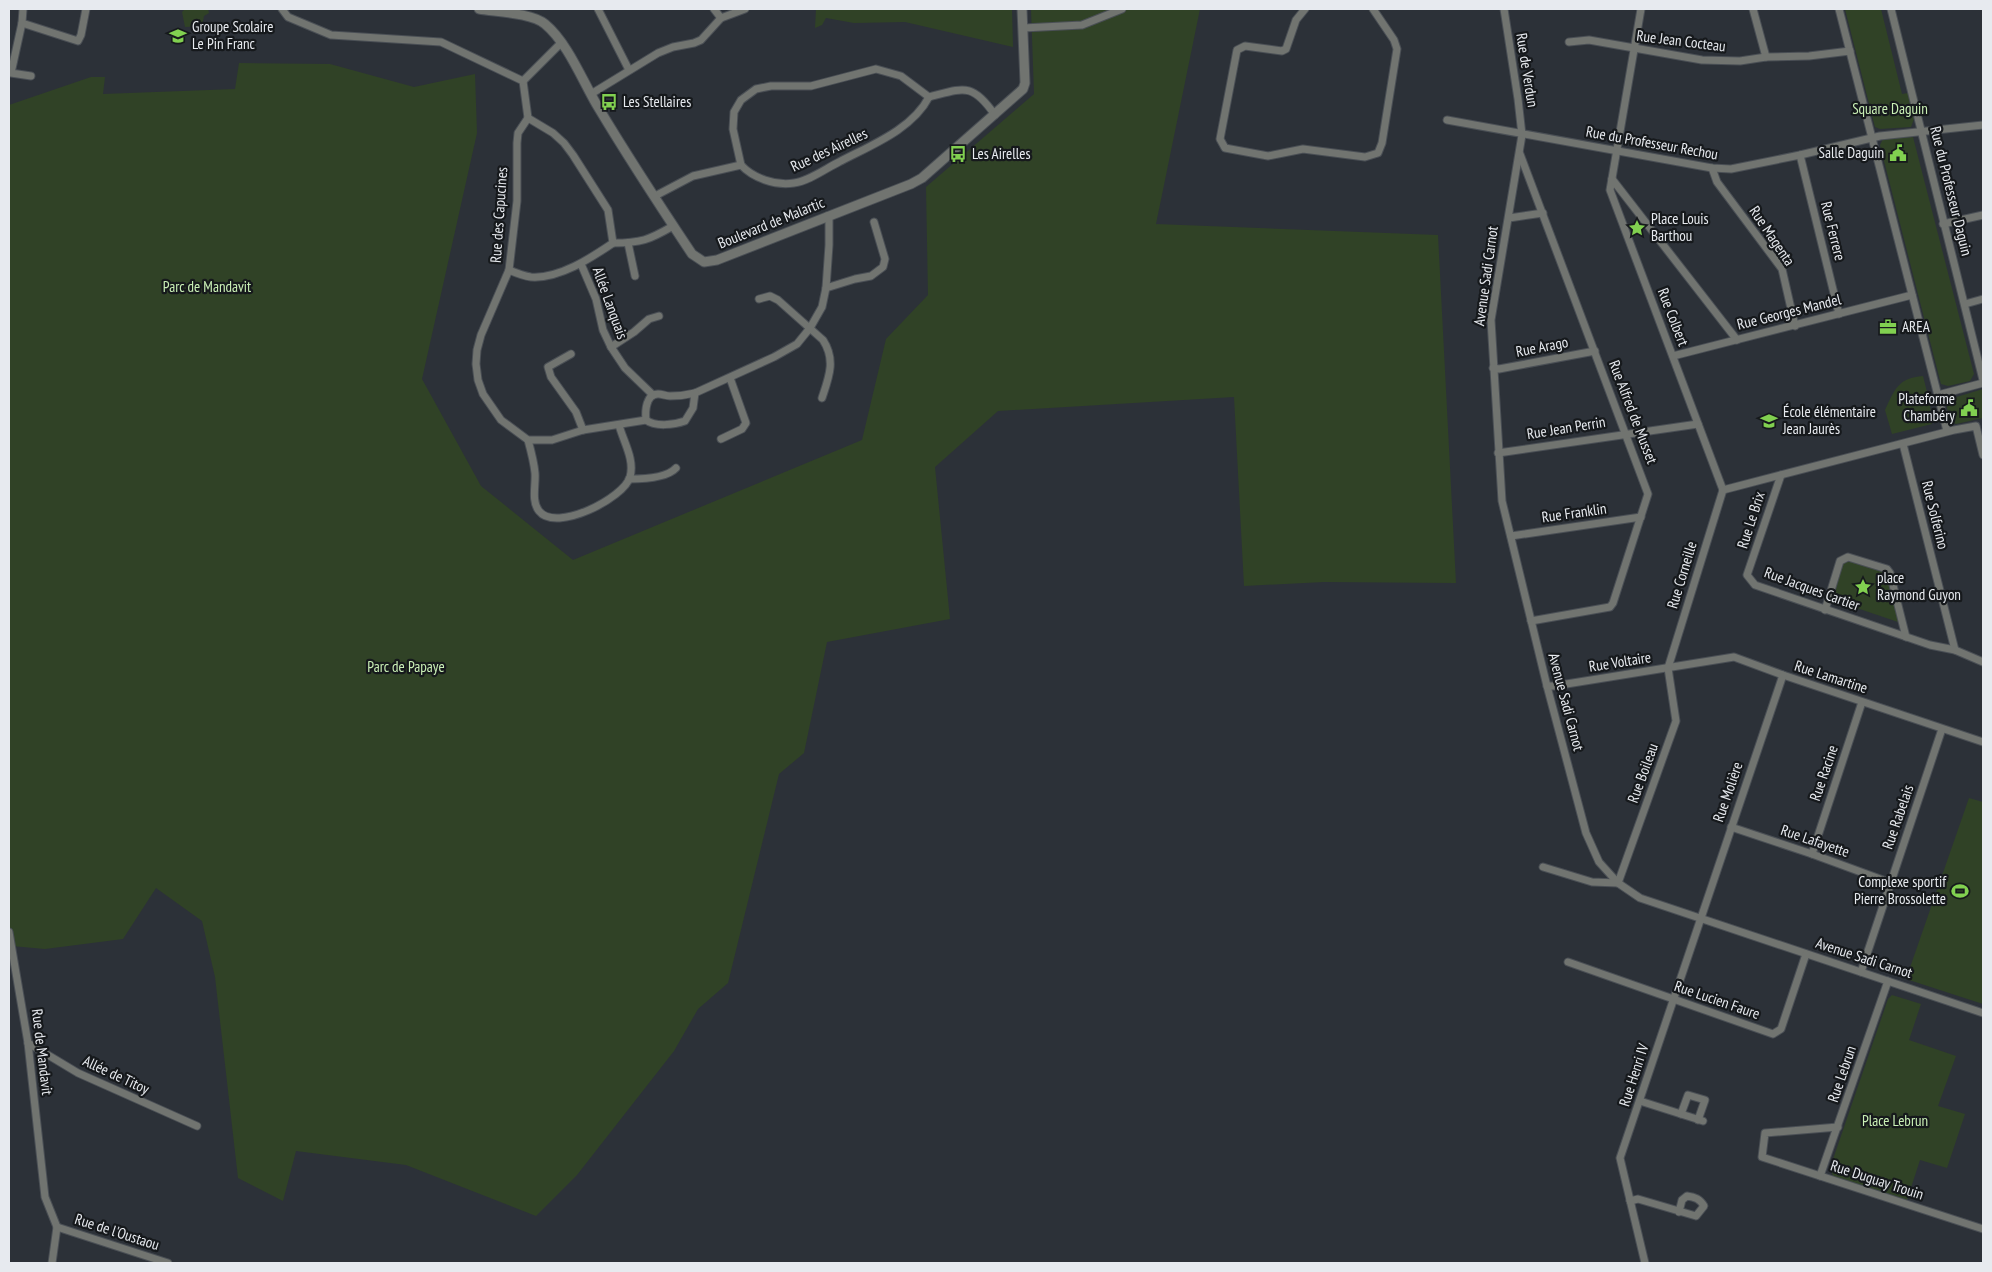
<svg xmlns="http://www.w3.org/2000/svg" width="1992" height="1272" font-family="'PT Sans Narrow',sans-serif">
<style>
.green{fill:#304226}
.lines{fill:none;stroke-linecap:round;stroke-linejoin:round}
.minor-casing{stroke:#4a4f55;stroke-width:9}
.tertiary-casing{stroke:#4a4f55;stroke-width:11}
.minor{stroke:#717470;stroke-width:7}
.tertiary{stroke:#717470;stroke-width:9}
.labels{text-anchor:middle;stroke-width:4.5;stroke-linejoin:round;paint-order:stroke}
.poi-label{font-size:15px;fill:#e7eaef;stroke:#16191c;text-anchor:start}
.street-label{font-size:15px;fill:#e7eaef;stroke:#16191c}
.park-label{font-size:15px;fill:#caf0b6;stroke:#16191c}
</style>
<rect width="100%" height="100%" fill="#2c3138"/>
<g class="green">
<polygon points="185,9 208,9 209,13 204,16 202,26 185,27 182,12"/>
<polygon points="816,9 1012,9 1013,47 905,22 854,23 826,18 822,25 815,28"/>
<polygon points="1031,9 1200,9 1156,224 1438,235 1456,583 1324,582 1244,586 1234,397 998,411 935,467 950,619 827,642 804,753 779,774 728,983 698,1009 674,1051 577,1175 536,1216 406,1165 296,1151 283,1201 238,1178 215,977 202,921 156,888 123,939 45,949 12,946 9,932 9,105 91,77 105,77 103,94 235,89 239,63 330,64 414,87 475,74 477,133 422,379 481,486 573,560 862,440 886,339 928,295 926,187 1034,94"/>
<polygon points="1845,9 1881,9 1902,94 1908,93 1914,119 1911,127 1880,129 1875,127"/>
<polygon points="1913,137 1974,374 1970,381 1948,386 1941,384 1880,145 1883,139"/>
<path d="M1923 376 1930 404 1932 424 1892 434 1885 410C1895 389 1898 378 1923 376Z"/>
<polygon points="1983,389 1983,418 1956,424 1951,422 1946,404 1950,399"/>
<polygon points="1847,559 1887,572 1901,623 1830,599 1843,561"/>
<polygon points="1969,798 1983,802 1983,1004 1906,979"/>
<polygon points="1892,995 1921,1004 1909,1040 1956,1056 1938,1106 1965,1114 1947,1168 1920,1160 1907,1200 1833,1176 1830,1168 1888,999"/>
</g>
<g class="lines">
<g class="minor-casing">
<g id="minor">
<polyline points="23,9 22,23 78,41 81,35 86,9"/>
<path d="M282 9 288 17 331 35 441 42 523 81 528 118 553 133 564 143 573 155 608 210 613 243C641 243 649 240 673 226"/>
<polyline points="598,9 629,70"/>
<polyline points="714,9 721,18"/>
<polyline points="1305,9 1296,20 1286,49 1282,51 1245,46 1237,50 1220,139 1225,148 1268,156 1303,149 1365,157 1378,153 1382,143 1397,49 1394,40 1373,9"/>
<polyline points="1504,9 1518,99 1522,135 1491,320 1502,501 1547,686 1586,833 1599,862 1618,883 1640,898 1983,1013"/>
<polyline points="1641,9 1610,190 1723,490"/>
<polyline points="1753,9 1766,57"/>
<polyline points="1839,9 1947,431"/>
<polyline points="1891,9 1983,380"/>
<polyline points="22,23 11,73 31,76"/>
<polyline points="1023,28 1082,25 1122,9"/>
<polyline points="1569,42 1589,40 1702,60 1740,61 1766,57 1809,56 1850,51"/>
<polyline points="523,81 561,43"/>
<polyline points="591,94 658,53 673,47 694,43 701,40 721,18 745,9"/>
<polyline points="528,118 518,133 517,143 517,201 509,270 481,335 477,350 476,364 478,380 483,394 501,420 528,440 552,440 583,430 646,420"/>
<polyline points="1447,120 1712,168 1731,169 1800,155 1880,136 1983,125"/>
<polyline points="1520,154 1648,494 1613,603 1610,607 1531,621"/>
<polyline points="1800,155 1839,314"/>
<path d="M741 165C753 178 775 186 794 183 809 181 825 169 839 162 869 146 912 130 929 97 964 88 972 82 995 115"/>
<polyline points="741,165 733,129 734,112 741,100 756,89 771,86 811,86 876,69 901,76 929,97"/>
<polyline points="1712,168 1717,182 1782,269 1795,326"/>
<polyline points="1612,179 1737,340"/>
<polyline points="655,196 693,176 741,165"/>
<polyline points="1509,218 1543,213"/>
<polyline points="1943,224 1983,215"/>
<polyline points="628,243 635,276"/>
<polyline points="581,264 596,299 603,330 611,347 625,368 653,395"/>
<path d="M509 270C516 273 524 276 531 277 559 279 591 258 613 243"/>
<polyline points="826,288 855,279 871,276 883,267 885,259 874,222"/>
<path d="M759 299 770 296 778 300 823 340C836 360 829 377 822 398"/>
<polyline points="1965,304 1983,299"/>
<polyline points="611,347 634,332 649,319 659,316"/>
<polyline points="571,354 548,367 551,377 576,412 583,430"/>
<polyline points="1673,356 1912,295"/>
<polyline points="1493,368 1499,369 1595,351"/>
<polyline points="695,393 774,357 797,344 810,328 822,307 826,288 829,245 829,220 827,216"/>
<path d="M695 393 693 408 685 421C674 425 655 427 646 420 645 411 646 394 658 394 662 394 666 396 670 396 679 396 687 395 695 393Z"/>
<polyline points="1938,395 1983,383"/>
<polyline points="721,439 742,429 746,423 730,378"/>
<path d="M528 440C531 451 534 462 535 473 536 485 531 501 539 511 556 533 624 498 630 477 635 459 623 441 619 425"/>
<polyline points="1903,444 1955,650"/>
<polyline points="1498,453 1698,424"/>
<polyline points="1781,475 1747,575 1755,585 1930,645 1955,650 1983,662"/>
<path d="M629 479C642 479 667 478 676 468"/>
<polyline points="1723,490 1954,430 1976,426 1983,455"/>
<polyline points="1511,536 1641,517"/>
<polyline points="1825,610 1840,561 1848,557 1887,569 1890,573 1906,637"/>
<polyline points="1547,686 1554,686 1734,657 1783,675 1983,742"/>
<polyline points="1731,827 1812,854 1891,883"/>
<polyline points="1812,854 1862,702"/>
<polyline points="1543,867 1592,882 1618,883 1676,721 1668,668 1723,490"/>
<polyline points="9,932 28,1043 45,1197 57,1227 52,1263"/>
<polyline points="1568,962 1773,1034 1781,1029 1806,954"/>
<polyline points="1861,972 1942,729"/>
<polyline points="28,1043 78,1073 197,1126"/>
<polyline points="1640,1101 1703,1121"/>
<polyline points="1681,1114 1688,1095 1705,1100 1698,1120"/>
<polyline points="1838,1127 1765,1133 1762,1157 1983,1229"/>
<polyline points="1820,1176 1888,981"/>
<path d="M1630 1201 1638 1199 1696 1216 1704 1206C1700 1199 1695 1197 1687 1196L1682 1200 1679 1212"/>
<polyline points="57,1227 168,1263"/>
<polyline points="1645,1263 1620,1158 1783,675"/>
</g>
</g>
<g class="tertiary-casing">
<path id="tertiary" d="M479 9C497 12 532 13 545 24 568 43 583 82 598 107 628 157 660 206 692 254L704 262 717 260 911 184 922 178 1023 89 1025 83 1022 9"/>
</g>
<use href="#minor" class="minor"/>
<use href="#tertiary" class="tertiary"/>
</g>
<defs>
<g id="school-bare" transform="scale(1.35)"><path d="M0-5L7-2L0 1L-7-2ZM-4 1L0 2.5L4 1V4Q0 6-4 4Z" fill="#81d050" stroke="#16191c" stroke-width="2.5" paint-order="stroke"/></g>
<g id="bus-bare" transform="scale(1.35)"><path d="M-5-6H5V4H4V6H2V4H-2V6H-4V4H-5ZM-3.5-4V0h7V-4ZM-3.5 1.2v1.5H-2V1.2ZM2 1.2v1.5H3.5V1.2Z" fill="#81d050" stroke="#16191c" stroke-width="2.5" paint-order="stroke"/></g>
<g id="civic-bare" transform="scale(1.35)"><path d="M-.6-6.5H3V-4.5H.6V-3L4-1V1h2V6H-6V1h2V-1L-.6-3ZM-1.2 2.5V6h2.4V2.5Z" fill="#81d050" stroke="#16191c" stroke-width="2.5" paint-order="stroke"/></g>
<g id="sight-bare" transform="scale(1.35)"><path d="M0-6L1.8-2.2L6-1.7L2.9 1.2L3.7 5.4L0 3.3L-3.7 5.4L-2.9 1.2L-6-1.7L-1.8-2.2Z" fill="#81d050" stroke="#16191c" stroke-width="2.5" paint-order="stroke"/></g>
<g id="office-bare" transform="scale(1.35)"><path d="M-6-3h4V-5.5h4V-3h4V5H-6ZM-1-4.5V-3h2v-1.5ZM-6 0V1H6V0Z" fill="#81d050" stroke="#16191c" stroke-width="2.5" paint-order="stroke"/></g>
<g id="stadium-bare" transform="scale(1.35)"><path d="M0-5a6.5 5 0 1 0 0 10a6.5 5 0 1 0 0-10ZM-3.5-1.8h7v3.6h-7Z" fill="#81d050" stroke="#16191c" stroke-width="2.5" paint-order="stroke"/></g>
</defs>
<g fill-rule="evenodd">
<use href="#school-bare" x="178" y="36"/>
<use href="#bus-bare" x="609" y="102"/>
<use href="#civic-bare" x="1898" y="153"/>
<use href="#bus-bare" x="958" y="154"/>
<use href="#sight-bare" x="1637" y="228"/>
<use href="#office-bare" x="1888" y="327"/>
<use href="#civic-bare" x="1969" y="408"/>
<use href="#school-bare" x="1769" y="421"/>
<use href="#sight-bare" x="1863" y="587"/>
<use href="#stadium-bare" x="1960" y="891"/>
</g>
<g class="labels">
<g class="poi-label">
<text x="192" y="32">Groupe Scolaire<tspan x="192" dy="17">Le Pin Franc</tspan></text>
<text x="623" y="107">Les Stellaires</text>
<text x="1884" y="158" text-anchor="end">Salle Daguin</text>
<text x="972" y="159">Les Airelles</text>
<text x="1651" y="224">Place Louis<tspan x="1651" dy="17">Barthou</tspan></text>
<text x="1902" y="332">AREA</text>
<text x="1955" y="404" text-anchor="end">Plateforme<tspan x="1955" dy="17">Chambéry</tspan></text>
<text x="1783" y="417">École élémentaire<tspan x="1783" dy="17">Jean Jaurès</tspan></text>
<text x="1877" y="583">place<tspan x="1877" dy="17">Raymond Guyon</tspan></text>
<text x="1946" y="887" text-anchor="end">Complexe sportif<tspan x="1946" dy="17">Pierre Brossolette</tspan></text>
</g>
<g class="street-label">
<text transform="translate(1681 41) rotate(7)" y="5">Rue Jean Cocteau</text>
<text transform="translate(1527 70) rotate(81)" y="5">Rue de Verdun</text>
<text transform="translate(1652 143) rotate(10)" y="5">Rue du Professeur Rechou</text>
<text transform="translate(829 150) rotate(-25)" y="5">Rue des Airelles</text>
<text transform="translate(1951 191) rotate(76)" y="5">Rue du Professeur Daguin</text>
<text transform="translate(499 215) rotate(-86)" y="5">Rue des Capucines</text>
<text transform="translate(771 223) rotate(-22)" y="5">Boulevard de Malartic</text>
<text transform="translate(1833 231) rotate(76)" y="5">Rue Ferrere</text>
<text transform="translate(1772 236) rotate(56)" y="5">Rue Magenta</text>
<text transform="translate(1486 276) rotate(-82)" y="5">Avenue Sadi Carnot</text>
<text transform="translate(610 303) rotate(70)" y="5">Allée Lanquais</text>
<text transform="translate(1789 312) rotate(-14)" y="5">Rue Georges Mandel</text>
<text transform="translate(1673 317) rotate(69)" y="5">Rue Colbert</text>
<text transform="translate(1542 347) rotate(-11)" y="5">Rue Arago</text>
<text transform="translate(1633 412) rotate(69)" y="5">Rue Alfred de Musset</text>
<text transform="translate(1566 428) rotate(-9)" y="5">Rue Jean Perrin</text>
<text transform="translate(1574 513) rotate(-8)" y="5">Rue Franklin</text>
<text transform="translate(1935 515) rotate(76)" y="5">Rue Solferino</text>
<text transform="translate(1751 520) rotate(-72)" y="5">Rue Le Brix</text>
<text transform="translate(1682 575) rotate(-73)" y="5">Rue Corneille</text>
<text transform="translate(1812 589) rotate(20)" y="5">Rue Jacques Cartier</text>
<text transform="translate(1620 662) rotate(-9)" y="5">Rue Voltaire</text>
<text transform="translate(1831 677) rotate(18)" y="5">Rue Lamartine</text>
<text transform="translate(1566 702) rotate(75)" y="5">Avenue Sadi Carnot</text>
<text transform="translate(1643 773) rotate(-70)" y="5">Rue Boileau</text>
<text transform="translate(1824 773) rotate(-71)" y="5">Rue Racine</text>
<text transform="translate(1728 792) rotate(-71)" y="5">Rue Molière</text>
<text transform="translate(1898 817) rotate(-71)" y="5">Rue Rabelais</text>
<text transform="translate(1815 841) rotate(19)" y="5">Rue Lafayette</text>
<text transform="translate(1864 958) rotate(18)" y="5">Avenue Sadi Carnot</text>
<text transform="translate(1717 1000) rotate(19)" y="5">Rue Lucien Faure</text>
<text transform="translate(42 1052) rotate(83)" y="5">Rue de Mandavit</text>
<text transform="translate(1842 1074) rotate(-71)" y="5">Rue Lebrun</text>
<text transform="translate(116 1075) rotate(25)" y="5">Allée de Titoy</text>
<text transform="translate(1634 1075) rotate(-72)" y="5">Rue Henri IV</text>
<text transform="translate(1877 1180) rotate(18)" y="5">Rue Duguay Trouin</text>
<text transform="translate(117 1232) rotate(18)" y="5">Rue de l'Oustaou</text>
</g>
<g class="park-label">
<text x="1890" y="114">Square Daguin</text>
<text x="207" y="292">Parc de Mandavit</text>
<text x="406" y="672">Parc de Papaye</text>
<text x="1895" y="1126">Place Lebrun</text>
</g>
</g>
<rect width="1992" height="1272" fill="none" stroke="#e7eaef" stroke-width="20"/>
</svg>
